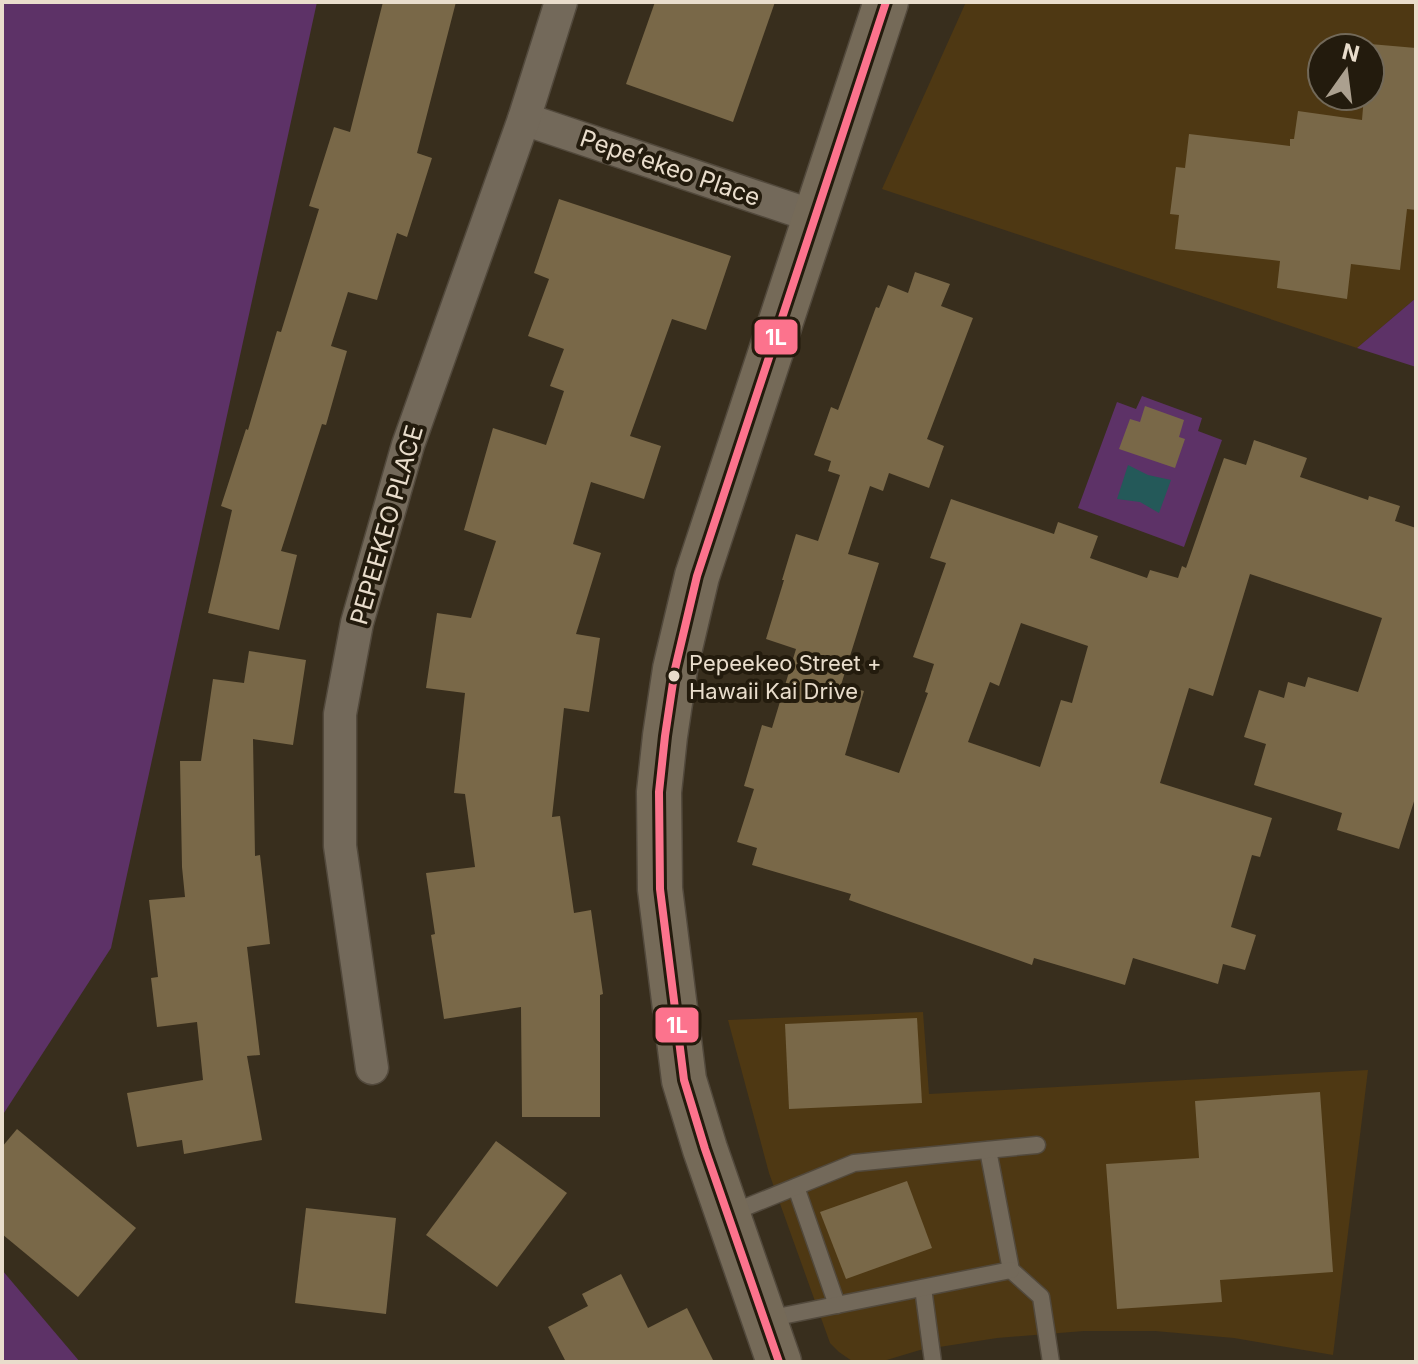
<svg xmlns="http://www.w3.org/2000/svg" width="1418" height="1364" font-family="Inter,sans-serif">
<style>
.built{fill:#4e3813;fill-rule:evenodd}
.green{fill:#5d3267}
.water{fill:#245959}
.building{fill:#796848;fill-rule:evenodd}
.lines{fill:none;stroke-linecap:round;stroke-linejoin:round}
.lane-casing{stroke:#52493c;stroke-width:19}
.street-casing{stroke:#52493c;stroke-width:35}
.secondary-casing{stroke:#52493c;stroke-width:47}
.lane{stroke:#73695a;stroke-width:16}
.street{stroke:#73695a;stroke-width:32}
.secondary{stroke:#756a58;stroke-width:44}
.bus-1-casing{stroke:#231b0d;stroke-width:14}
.bus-1{stroke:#fc738d;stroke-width:8}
.bus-dot{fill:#e9ddcc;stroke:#231b0d;stroke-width:3}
.labels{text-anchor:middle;stroke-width:8;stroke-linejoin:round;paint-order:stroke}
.bus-label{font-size:22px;fill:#e9ddcc;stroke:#231b0d;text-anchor:start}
.street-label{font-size:24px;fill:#e9ddcc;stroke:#231b0d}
.line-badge{stroke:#231b0d;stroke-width:3}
.badge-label{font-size:22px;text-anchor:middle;font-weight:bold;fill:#fff}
</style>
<rect width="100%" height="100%" fill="#382e1d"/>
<g class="built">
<path d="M966 2H1416V298L1357 348 882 189ZM1322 48H1370V96H1322Z"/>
<polygon points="923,1012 929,1094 1368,1070 1333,1355 1234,1338 1155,1331 1084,1331 997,1338 920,1350 880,1362 852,1361 839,1352 830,1343 769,1173 728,1020"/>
</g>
<g class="green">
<polygon points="2,2 317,2 111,948 2,1116"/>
<polygon points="1416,298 1416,367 1357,348"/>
<polygon points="1142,396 1202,418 1198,431 1222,440 1184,547 1078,508 1117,402 1136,409"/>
<polygon points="2,1270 80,1362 2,1362"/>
</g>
<polygon class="water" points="1128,465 1148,475 1171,480 1159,513 1140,502 1117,499"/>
<g class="building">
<polygon points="383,2 456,2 417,153 432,158 407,237 397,233 377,300 348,292 331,346 347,351 326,425 322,424 281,551 297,555 279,630 208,613 232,510 221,506 246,429 248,430 277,331 281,332 319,209 309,206 334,127 350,132"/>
<polygon points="655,2 775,2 733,122 626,84"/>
<polygon points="1370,44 1416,48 1416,210 1407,209 1400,270 1351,264 1347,299 1277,288 1280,261 1175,249 1179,215 1170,214 1176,167 1185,168 1189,134 1290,146 1290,139 1294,139 1298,111 1362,120 1364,96 1370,96"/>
<polygon points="559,199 731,256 706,330 672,319 630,436 661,446 644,499 591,482 573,544 601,553 576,634 600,638 589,712 564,708 552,817 560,816 574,913 591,910 603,994 600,995 600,1117 522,1117 521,1007 444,1019 431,935 435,934 426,873 475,867 465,794 454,793 465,693 426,688 437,613 471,618 496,541 464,530 493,428 546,445 564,391 550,386 564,349 528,336 549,279 534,273"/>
<path d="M915 272 950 284 941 306 973 318 927 439 944 446 929 488 889 473 883 491 870 486 848 554 879 563 841 685 864 691 845 755 899 773 928 693 925 692 934 664 913 657 946 563 930 558 951 499 1054 534 1058 522 1098 536 1090 558 1147 578 1150 570 1178 578 1182 566 1186 568 1224 458 1246 465 1254 440 1307 458 1300 477 1368 500 1369 496 1400 506 1395 521 1416 528V795L1399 849 1337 830 1342 813 1254 785 1266 744 1244 737 1259 690 1284 698 1288 682 1305 687 1308 677 1358 692 1382 618 1250 574 1213 696 1189 688 1160 783 1272 818 1260 857 1252 855 1231 927 1256 935 1245 970 1223 964 1218 984 1133 958 1125 985 1034 958 1032 965 849 900 851 894 752 865 757 848 737 842 754 789 744 786 762 725 772 728 796 649 766 639 784 580H782L796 534 818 541 840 475 828 471 831 461 814 455 831 407 838 410 876 307 879 308 888 285 908 293ZM1021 623 1088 646 1072 703 1061 700 1040 767 968 742 990 682 999 686Z"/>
<polygon points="1145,406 1184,420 1179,437 1185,439 1175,468 1119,449 1130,419 1140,422"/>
<polygon points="249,651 306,660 293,745 253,739 255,856 260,855 270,944 247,947 260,1055 247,1056 262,1140 184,1154 182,1140 137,1147 127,1093 203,1080 197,1022 157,1027 151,978 158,977 149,900 185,897 182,867 180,761 201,761 213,679 244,683"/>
<polygon points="917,1018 922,1103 789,1109 785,1024"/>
<polygon points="1320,1092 1333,1272 1220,1280 1222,1302 1117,1309 1106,1164 1199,1158 1195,1101"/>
<polygon points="17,1129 136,1228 78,1297 2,1234 2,1147"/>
<polygon points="496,1141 567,1193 497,1287 426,1235"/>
<polygon points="907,1181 932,1248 846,1279 820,1212"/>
<polygon points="306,1208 396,1218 386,1314 295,1303"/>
<polygon points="621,1274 648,1328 687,1308 714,1362 566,1362 548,1327 588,1306 582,1294"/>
</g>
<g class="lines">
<g class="lane-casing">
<g id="lane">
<polyline points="988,1150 1011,1270 1041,1297 1051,1362"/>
<polyline points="796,1187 837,1305"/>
<polyline points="729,1214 854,1163 1037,1145"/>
<polyline points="923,1288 933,1362"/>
<polyline points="767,1319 1011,1270"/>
</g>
</g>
<g class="street-casing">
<g id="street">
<polyline points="524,119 816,217"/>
<polyline points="372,1068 340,846 340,714 357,623 408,445 524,119 561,2"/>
</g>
</g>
<g class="secondary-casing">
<polyline id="secondary" points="779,1362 705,1149 684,1080 660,889 659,792 665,736 675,669 697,576 886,2"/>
</g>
<use href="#lane" class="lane"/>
<use href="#street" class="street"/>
<use href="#secondary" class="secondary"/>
<g class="bus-1-casing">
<polyline id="bus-1" points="779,1362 705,1149 684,1080 660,889 659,792 665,736 675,669 697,576 886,2"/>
</g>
<use href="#bus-1" class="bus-1"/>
</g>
<circle class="bus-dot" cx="674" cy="676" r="7"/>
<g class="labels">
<g class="bus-label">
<text x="689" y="671">Pepeekeo Street +<tspan x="689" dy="28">Hawaii Kai Drive</tspan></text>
</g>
<g class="street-label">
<text transform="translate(670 168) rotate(19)" y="8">Pepeʻekeo Place</text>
<text transform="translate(387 525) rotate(-74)" y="8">PEPEEKEO PLACE</text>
</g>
</g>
<g class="line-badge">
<rect x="753" y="318" width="46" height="38" rx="8" fill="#fc738d"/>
<rect x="654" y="1006" width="46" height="38" rx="8" fill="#fc738d"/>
</g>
<g class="badge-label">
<text x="776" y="345">1L</text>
<text x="677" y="1033">1L</text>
</g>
<rect width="1418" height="1364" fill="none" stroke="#e9ddcc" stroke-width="8"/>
<g transform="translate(1346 72) rotate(14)"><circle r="38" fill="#231b0d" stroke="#726959" stroke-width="2"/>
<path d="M0-6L14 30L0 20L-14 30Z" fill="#aba08f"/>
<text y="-12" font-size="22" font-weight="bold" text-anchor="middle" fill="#e9ddcc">N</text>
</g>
</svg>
